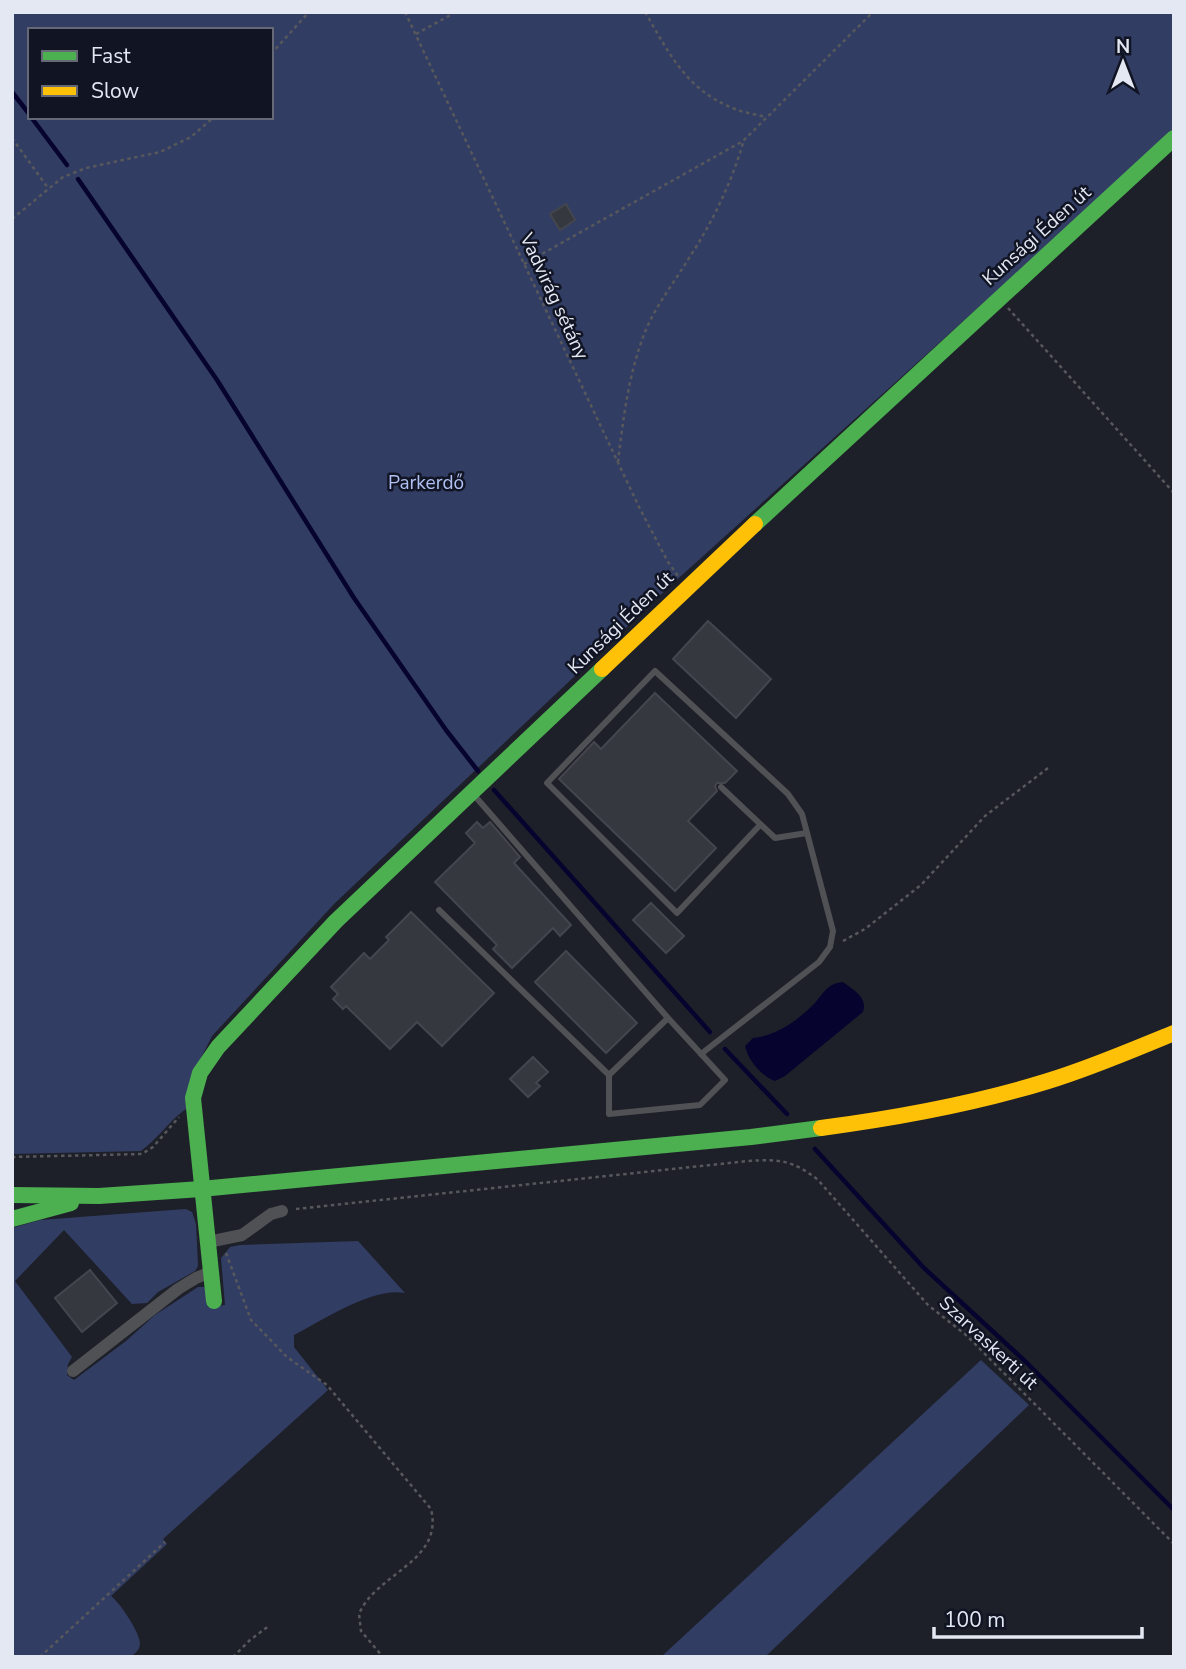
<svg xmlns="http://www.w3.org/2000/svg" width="1186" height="1669" font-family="'Nunito Sans',sans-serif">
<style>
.green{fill:#323d64;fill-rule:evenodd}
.water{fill:#06032f}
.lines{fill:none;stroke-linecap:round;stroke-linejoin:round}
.stream{stroke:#06032f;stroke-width:4.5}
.building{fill:#363840;stroke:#44464e;stroke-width:2}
.path{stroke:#57585c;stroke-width:2.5;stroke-dasharray:3.5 3.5;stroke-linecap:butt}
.lane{stroke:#505154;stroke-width:6}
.street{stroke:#505154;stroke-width:12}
.fast{stroke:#4caf50;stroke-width:16}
.slow{stroke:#ffc107;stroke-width:16}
.labels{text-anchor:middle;stroke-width:5;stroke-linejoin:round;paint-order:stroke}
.street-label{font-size:19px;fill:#e4e8f3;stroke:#101423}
.park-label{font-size:19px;fill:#b0c0f2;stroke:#101423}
</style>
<rect width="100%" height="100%" fill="#1e2029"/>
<g class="green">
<path d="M12 12H1174V131L671 585 334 904 212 1036 199 1062 189 1107C170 1119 159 1138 141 1151L12 1154ZM30 30H271V117H30Z"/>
<path d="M186 1209 192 1212 196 1224 198 1266 195 1271 158 1292 147 1303 132 1304 64 1230 15 1281 72 1357 68 1364 67 1375 74 1380 126 1341 155 1315 198 1287H205L208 1307 225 1305 221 1258 230 1247 240 1245 358 1241 405 1293C372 1287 323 1320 294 1335V1347L328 1390 163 1539 167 1544 111 1596C120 1603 139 1631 140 1643 140 1650 135 1653 131 1657H12V1228L40 1220Z"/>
<polygon points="981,1360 1029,1405 765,1657 661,1657"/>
</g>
<path class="water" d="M843 982C853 990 868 997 863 1012L785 1076 775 1081C761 1076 748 1060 745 1046L753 1038C776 1036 798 1020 814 1004 824 993 826 984 843 982Z"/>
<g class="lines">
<g class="stream">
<polyline points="12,92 30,115"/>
<polyline points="31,117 67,165"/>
<polyline points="78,179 217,380 354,598 446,730 478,771"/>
<polyline points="494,790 710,1032"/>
<polyline points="725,1049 787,1114"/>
<polyline points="815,1149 924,1268 1026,1362 1174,1510"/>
</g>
</g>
<g class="building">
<polygon points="566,204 575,220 560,230 550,214"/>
<polygon points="708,621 771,679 736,718 673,659"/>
<polygon points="655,693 737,771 725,783 717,783 715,786 717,791 688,821 716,848 675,891 559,779 594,742 601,749"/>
<polygon points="477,822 483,828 490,822 520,857 514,863 571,925 560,936 553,928 512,968 493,949 497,945 435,882 475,843 466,833"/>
<polygon points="651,903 684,936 666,953 633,920"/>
<polygon points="411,912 494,993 442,1046 417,1022 390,1049 346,1006 343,1009 333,999 338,994 331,987 364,953 370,959 389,940 386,937"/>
<polygon points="566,951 637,1023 606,1053 535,982"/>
<polygon points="533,1057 548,1072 536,1083 540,1086 528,1097 510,1079"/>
<polygon points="90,1270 117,1303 82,1332 55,1298"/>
</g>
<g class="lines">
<g class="path">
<polyline points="405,12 639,507 668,562 678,576"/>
<path d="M645 12C668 51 685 88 730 107 741 112 754 114 766 117"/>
<polyline points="416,34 456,12"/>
<polyline points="271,54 309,12"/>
<polyline points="12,138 48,188"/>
<polyline points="12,219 63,177 86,168 160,152 191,137 214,117"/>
<polyline points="524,264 743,141 873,12"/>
<polyline points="1008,308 1174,493"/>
<path d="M618 462C623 419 629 372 645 332 656 305 674 283 689 258 712 223 731 184 743 143"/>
<polyline points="843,941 865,929 921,885 985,816 1048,768"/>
<polyline points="12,1157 142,1154 153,1147 179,1117"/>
<path d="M296 1209 748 1161C779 1159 793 1160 818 1180L928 1305 966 1335 1174 1544"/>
<path d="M226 1253 251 1320 287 1357 327 1385 431 1509C444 1562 376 1573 359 1614L361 1631 383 1657"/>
<polyline points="40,1657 165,1542"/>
<polyline points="233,1657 250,1640 270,1625"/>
</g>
<g class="lane">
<polyline points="721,787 775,838 807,833"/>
<polyline points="474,795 668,1018 725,1080 700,1105 609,1114 609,1075 668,1018"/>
<polyline points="439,910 609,1075"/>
<polyline points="701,1054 819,962 830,947 833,931 802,814 788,794 655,671 547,783 677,913 760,825"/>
</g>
<g class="street">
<polyline points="208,1242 242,1235 271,1214 282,1211"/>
<polyline points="73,1371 178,1289 196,1278 211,1272"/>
</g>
<g class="fast">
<polyline points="755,524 1174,138"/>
<polyline points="12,1195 99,1196 201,1189 751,1137 821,1128"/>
<polyline points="12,1219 71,1203"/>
<polyline points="214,1301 193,1098 200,1073 218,1047 336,921 602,669"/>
</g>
<g class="slow">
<polyline points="602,669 755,524"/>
<path d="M821 1128C897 1118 974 1104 1048 1081 1091 1068 1132 1050 1174 1033"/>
</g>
</g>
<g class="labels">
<g class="street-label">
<text transform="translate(1036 235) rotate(-42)" y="7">Kunsági Éden út</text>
<text transform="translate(555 296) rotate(65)" y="7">Vadvirág sétány</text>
<text transform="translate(620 622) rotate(-44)" y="7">Kunsági Éden út</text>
<text transform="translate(989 1342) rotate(43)" y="7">Szarvaskerti út</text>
</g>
<g class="park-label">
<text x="426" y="489">Parkerdő</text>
</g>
</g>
<rect width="1186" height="1669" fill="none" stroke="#e4e8f3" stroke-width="28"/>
<rect x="28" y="28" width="245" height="91" fill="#101423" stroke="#656976" stroke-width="2"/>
<rect x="42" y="51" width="35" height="10" fill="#4caf50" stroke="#656976" stroke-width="2"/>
<text x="91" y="63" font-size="21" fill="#e4e8f3">Fast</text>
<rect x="42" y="86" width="35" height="10" fill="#ffc107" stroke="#656976" stroke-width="2"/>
<text x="91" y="98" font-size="21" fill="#e4e8f3">Slow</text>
<g transform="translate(1123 63)" stroke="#101423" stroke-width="5" paint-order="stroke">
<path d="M0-5L12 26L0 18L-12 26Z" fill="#e4e8f3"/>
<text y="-10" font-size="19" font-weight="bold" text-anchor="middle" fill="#e4e8f3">N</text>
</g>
<path d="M934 1627v10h208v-10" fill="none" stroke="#e4e8f3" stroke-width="3.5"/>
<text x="944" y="1627" font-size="21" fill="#e4e8f3" stroke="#101423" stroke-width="5" paint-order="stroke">100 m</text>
</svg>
